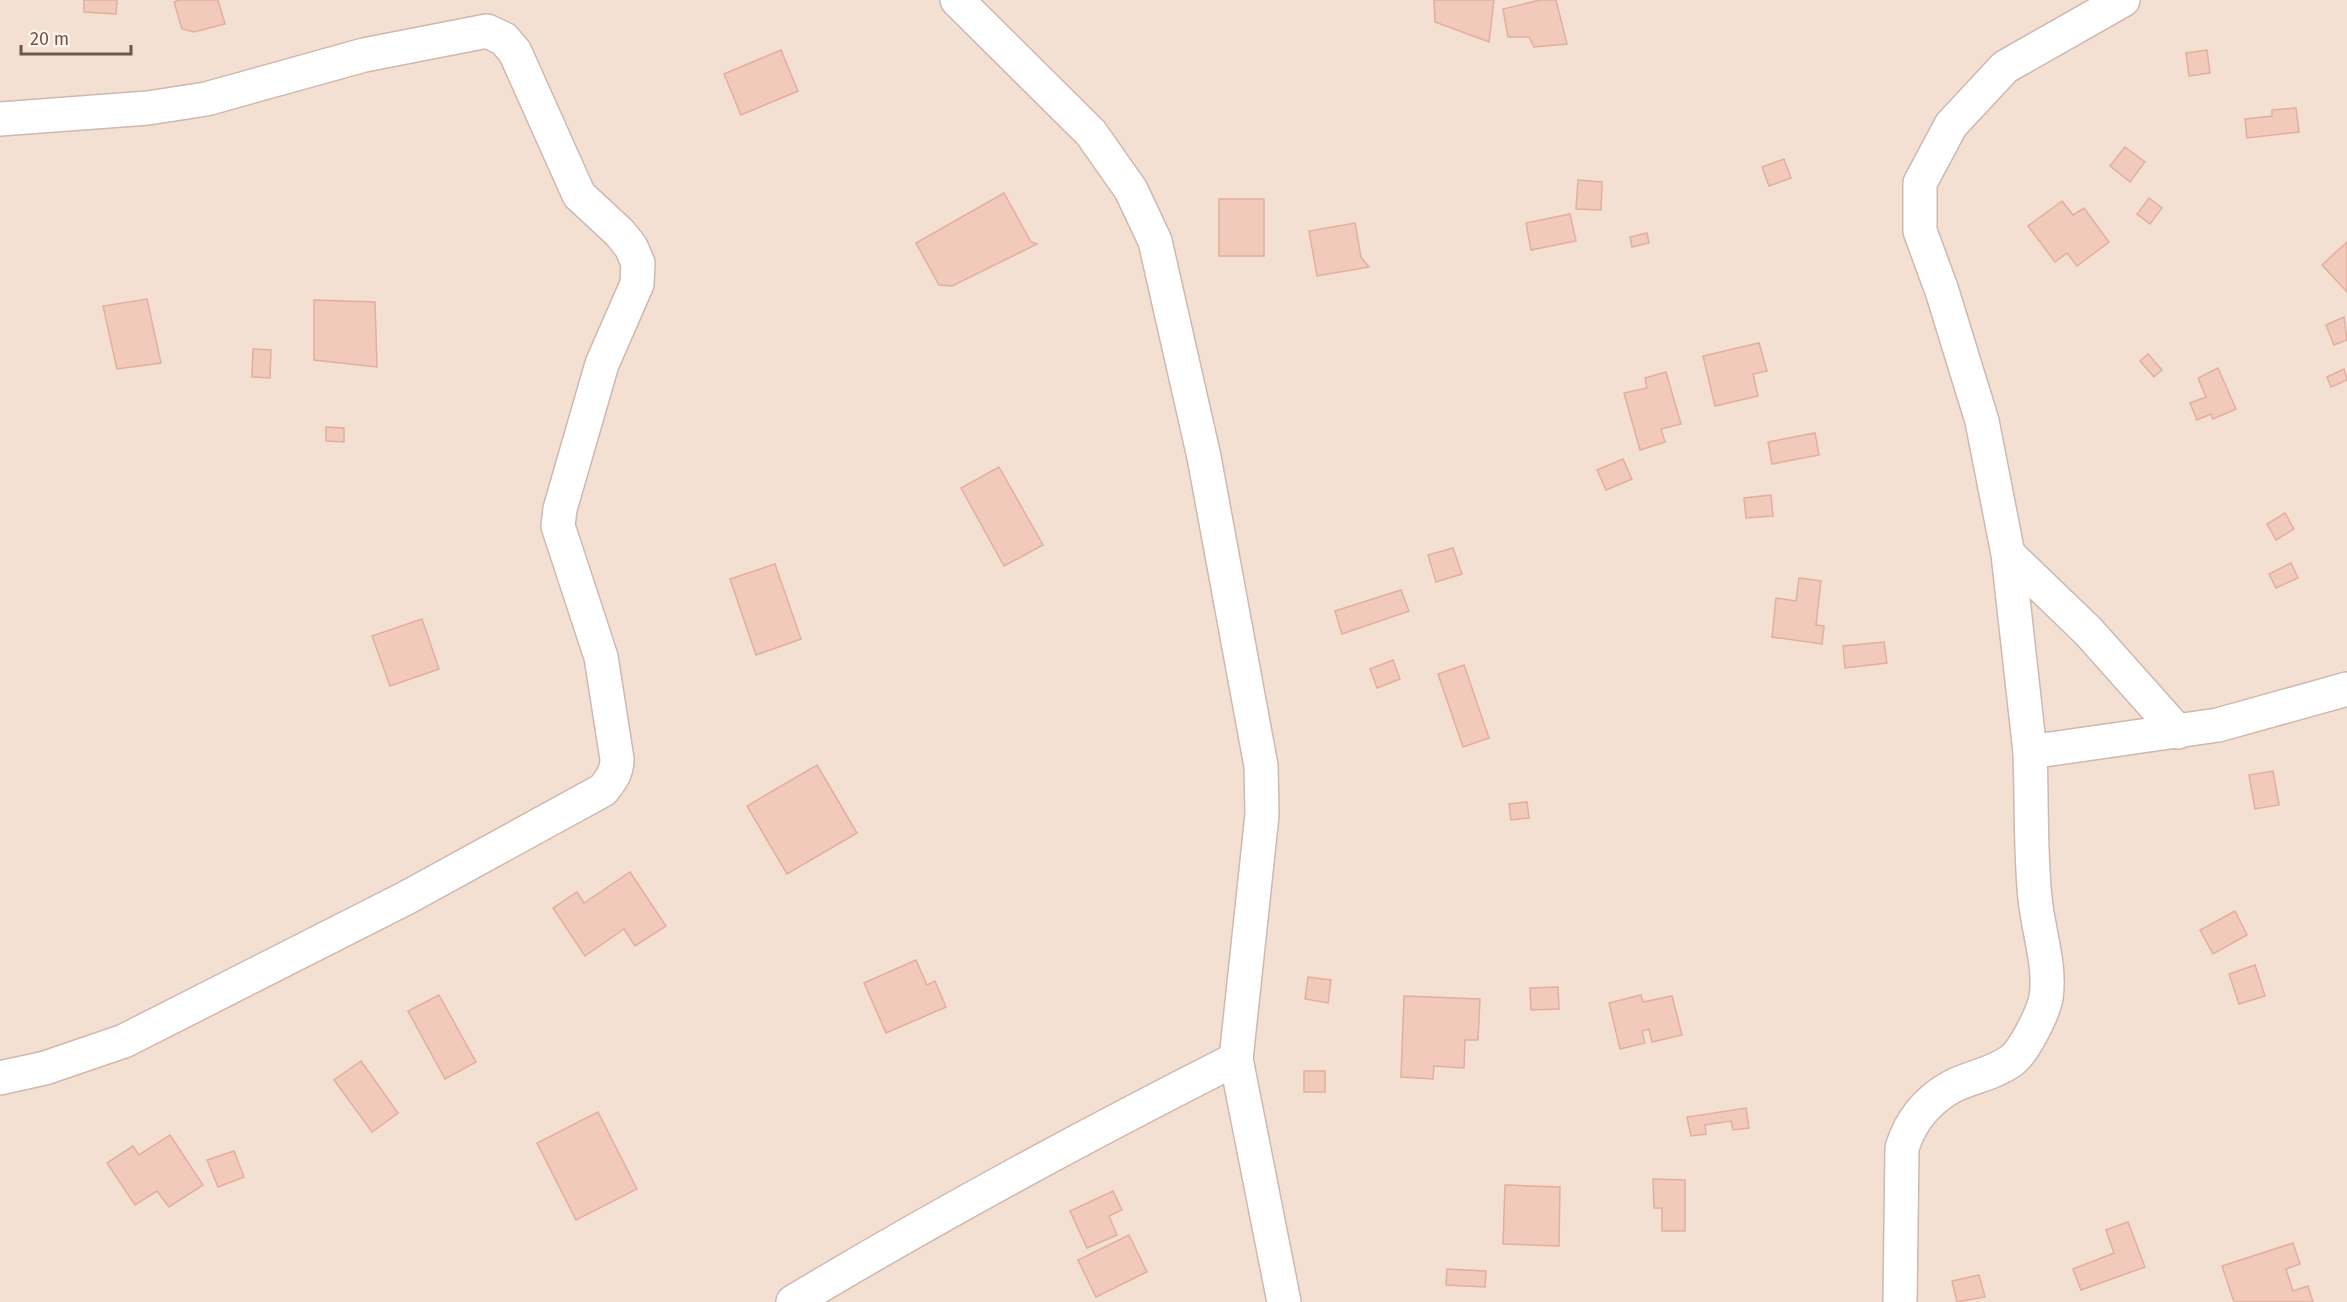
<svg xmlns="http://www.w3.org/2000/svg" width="2347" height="1302" font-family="'Fira Sans',sans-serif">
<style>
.residential{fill:#f3e0d3}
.building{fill:#f1cabc;stroke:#e3ae9d;stroke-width:1.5}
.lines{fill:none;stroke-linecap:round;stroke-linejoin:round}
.street-casing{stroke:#cfb8ae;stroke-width:36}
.street{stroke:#fff;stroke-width:33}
</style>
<rect width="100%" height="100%" fill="#fcf0e4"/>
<rect class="residential" x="0" y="0" width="2347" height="1302"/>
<g class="building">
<polygon points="84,0 117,0 116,14 84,12"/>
<polygon points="180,0 218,0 225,24 194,32 182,29 174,2"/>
<polygon points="1434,0 1494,0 1489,42 1435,22"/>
<polygon points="1540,0 1556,0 1567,44 1534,47 1529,37 1508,37 1503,9"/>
<polygon points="781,50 798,91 741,115 724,74"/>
<polygon points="2207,50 2210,73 2189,76 2186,53"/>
<polygon points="2296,108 2299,132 2247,138 2245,119 2272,116 2272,110"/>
<polygon points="2125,147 2145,162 2130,182 2110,166"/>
<polygon points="1784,159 1791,178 1769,186 1762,167"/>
<polygon points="1578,180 1602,182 1601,210 1576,209"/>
<polygon points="1004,193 1031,242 1037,244 952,286 939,285 916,243"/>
<polygon points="2149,198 2162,208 2150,224 2137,214"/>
<rect x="1219" y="199" width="45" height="57"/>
<polygon points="2062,201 2073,215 2084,208 2109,242 2077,266 2067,253 2055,262 2028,226"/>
<polygon points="1570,214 1576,241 1531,250 1526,223"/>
<polygon points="1355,223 1361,257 1369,267 1317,276 1309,231"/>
<polygon points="1647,233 1649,243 1632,247 1630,237"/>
<polygon points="2347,242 2347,292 2322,265"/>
<polygon points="147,299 161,363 117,369 103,306"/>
<polygon points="314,300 375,302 377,367 314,360"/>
<polygon points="2344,317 2347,340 2334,345 2326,325"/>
<polygon points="1759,343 1767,371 1753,374 1758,396 1715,406 1703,356"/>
<polygon points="253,349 271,350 270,378 252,377"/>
<polygon points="2148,354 2162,370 2154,377 2140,361"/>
<polygon points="2218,368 2236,409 2213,419 2211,414 2197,420 2190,403 2206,397 2198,378"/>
<polygon points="2344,369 2347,380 2331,387 2327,377"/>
<polygon points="1666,372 1681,424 1661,429 1665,442 1640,450 1624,393 1647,388 1645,378"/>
<polygon points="326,427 344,428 344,442 326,441"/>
<polygon points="1815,433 1819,455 1772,464 1768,442"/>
<polygon points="1623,459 1632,479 1606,490 1597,470"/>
<polygon points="999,467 1043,545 1004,566 961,488"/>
<polygon points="1771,495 1773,516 1746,518 1744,498"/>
<polygon points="2285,513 2294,529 2276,540 2267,524"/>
<polygon points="1453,548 1462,574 1436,582 1428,555"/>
<polygon points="2291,563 2298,578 2276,588 2269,574"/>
<polygon points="775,564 801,639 756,655 730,579"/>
<polygon points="1799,578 1821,581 1816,625 1824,626 1822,644 1772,637 1776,598 1796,601"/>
<polygon points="1401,590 1409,611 1342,634 1335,611"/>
<polygon points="422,619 439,669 390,686 372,636"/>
<polygon points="1884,642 1887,663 1845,668 1843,646"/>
<polygon points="1393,660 1400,679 1377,688 1370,669"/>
<polygon points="1464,665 1489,738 1463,747 1438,674"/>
<polygon points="817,765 857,833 787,874 747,806"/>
<polygon points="2273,771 2279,805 2255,809 2249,775"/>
<polygon points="1527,802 1529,818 1511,820 1509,804"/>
<polygon points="630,872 666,926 635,946 624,929 585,956 553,908 577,892 584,903"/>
<polygon points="2235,911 2247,935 2213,954 2200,930"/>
<polygon points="916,960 927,985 935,981 946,1007 886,1033 864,983"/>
<polygon points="2255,965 2265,996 2239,1004 2229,974"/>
<polygon points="1308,977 1331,980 1328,1003 1305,999"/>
<polygon points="1558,987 1559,1009 1531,1010 1530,988"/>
<polygon points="439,995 476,1062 445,1079 408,1011"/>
<polygon points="1641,995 1643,1002 1672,996 1682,1035 1652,1042 1649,1029 1642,1031 1645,1043 1620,1049 1609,1003"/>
<polygon points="1404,996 1480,999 1478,1040 1465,1040 1464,1068 1434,1066 1433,1079 1401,1077"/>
<polygon points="361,1061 398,1113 372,1132 334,1080"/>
<rect x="1304" y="1071" width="21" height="21"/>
<polygon points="1746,1108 1749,1128 1733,1130 1731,1121 1705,1125 1706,1134 1691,1136 1687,1117"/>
<polygon points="598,1112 637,1189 576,1220 537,1143"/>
<polygon points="170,1135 203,1185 169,1207 157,1191 135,1205 107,1163 133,1146 139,1155"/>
<polygon points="234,1151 244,1177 218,1187 207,1160"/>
<polygon points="1653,1179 1685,1180 1685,1231 1662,1231 1662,1208 1654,1208"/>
<polygon points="1505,1185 1560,1187 1559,1246 1503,1244"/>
<polygon points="1113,1191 1122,1210 1109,1216 1117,1235 1087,1248 1070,1211"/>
<polygon points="2128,1222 2145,1267 2081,1290 2073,1269 2114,1253 2106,1230"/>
<polygon points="1129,1235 1147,1272 1096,1297 1078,1260"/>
<polygon points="2293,1243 2300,1264 2286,1269 2293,1291 2308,1286 2313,1302 2234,1302 2222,1266"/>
<polygon points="1447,1269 1486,1271 1485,1287 1446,1285"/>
<polygon points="1979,1275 1985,1297 1957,1302 1952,1281"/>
</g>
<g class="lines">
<g class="street-casing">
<g id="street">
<polyline points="957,0 1091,133 1131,190 1155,241 1204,457 1261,766 1262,815 1236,1059 1284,1302"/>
<polyline points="2123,0 2005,67 1951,125 1920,183 1920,231 1942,291 1982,421 2008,554 2030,752 2218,725 2347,689"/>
<path d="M0 119 148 108 206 99 364 55 487 31 504 39 515 52 579 195 620 233 631 247 638 263 637 284 602 364 560 509 558 526 601 657 617 759C617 772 611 780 603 790L406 898 124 1041 45 1068 0 1078"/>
<polyline points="2008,554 2088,631 2178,732"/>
<path d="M793 1302C939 1214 1084 1136 1236 1059"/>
<path d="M1900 1302 1902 1148C1910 1122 1927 1100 1953 1086 1971 1077 1993 1074 2011 1061 2024 1052 2043 1013 2046 998 2051 965 2038 931 2035 898 2030 850 2032 801 2030 752"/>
</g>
</g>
<use href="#street" class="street"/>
</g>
<path d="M21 45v9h110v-9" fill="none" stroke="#74544a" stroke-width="3"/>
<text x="30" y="45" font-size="18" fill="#74544a" stroke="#fff4eb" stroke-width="4.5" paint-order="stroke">20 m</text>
</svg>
